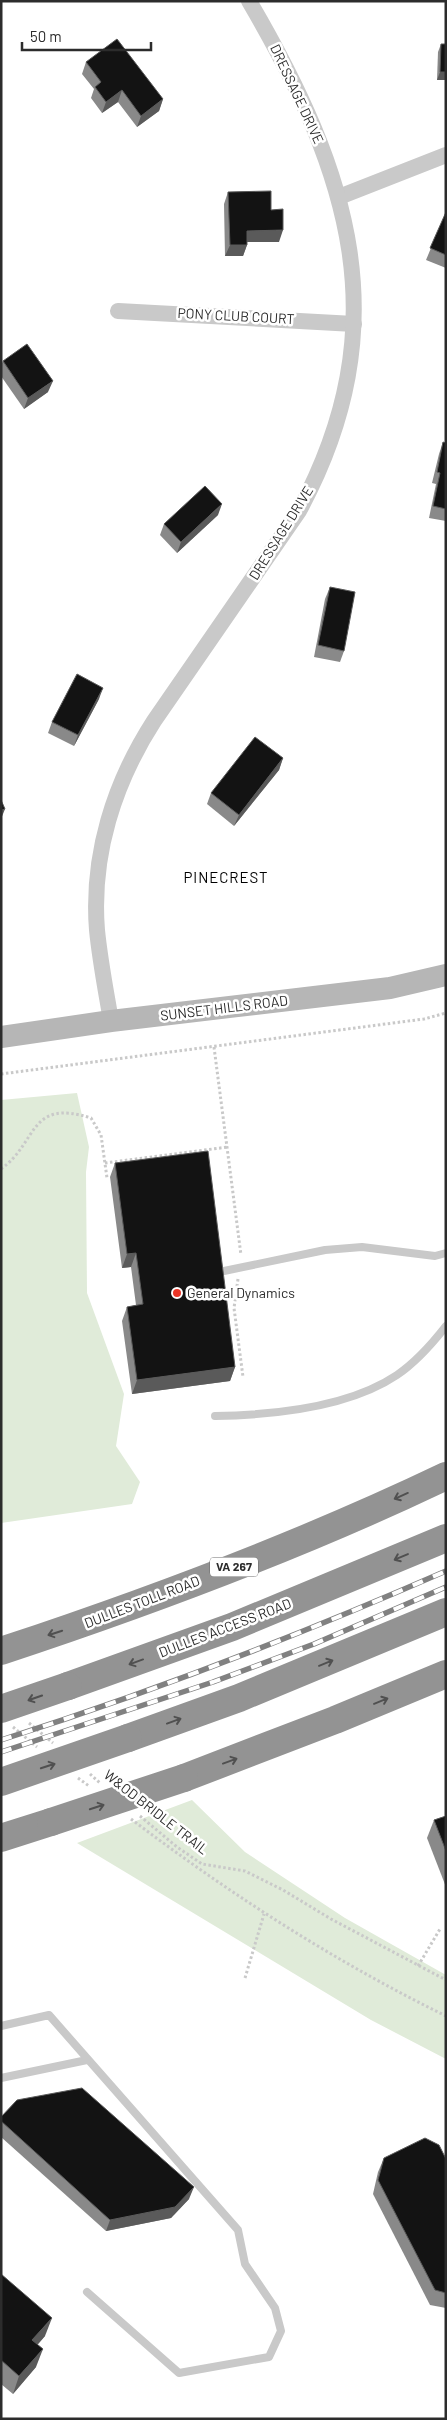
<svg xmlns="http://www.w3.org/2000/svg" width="447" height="2420" font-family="Barlow,sans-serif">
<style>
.green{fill:#e0ebd9}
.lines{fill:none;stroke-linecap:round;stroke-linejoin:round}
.path{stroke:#c9c9c9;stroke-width:3;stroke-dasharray:2.5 2.5;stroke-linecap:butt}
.service{stroke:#c9c9c9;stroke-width:8}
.minor{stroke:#c9c9c9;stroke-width:16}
.secondary{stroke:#b6b6b6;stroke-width:22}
.motorway{stroke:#939393;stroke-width:28}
.rail-casing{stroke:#818181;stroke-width:5.5}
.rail{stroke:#fff;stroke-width:4;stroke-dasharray:11;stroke-linecap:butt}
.motorway-bridge{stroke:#939393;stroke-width:28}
.wall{fill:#898989}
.shaded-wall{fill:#5a5a5a}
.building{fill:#131313;stroke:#5a5a5a}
.oneway{stroke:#505050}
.poi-dot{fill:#eb3526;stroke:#fff;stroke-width:2}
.labels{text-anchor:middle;stroke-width:5;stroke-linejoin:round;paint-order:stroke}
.shield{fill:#fff;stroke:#6b6b6b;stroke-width:1}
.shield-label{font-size:12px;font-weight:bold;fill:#2c2c2c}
.street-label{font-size:14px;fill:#2c2c2c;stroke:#fff}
.poi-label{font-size:14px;fill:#2c2c2c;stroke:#fff;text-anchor:start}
.neighbourhood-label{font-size:15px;letter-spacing:1px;fill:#000;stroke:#fff}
</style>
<rect width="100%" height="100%" fill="#fff"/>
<g class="green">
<polygon points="77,1093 89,1147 86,1172 87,1293 124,1394 116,1446 140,1482 132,1504 1,1523 1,1100"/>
<polygon points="192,1800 245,1852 345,1918 446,1975 446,2059 371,2020 77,1843"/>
</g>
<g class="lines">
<g class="path">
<polyline points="214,1047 241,1255"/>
<polyline points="1,1074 424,1019 446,1013"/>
<polyline points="105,1163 228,1147"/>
<path d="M1 1169C38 1143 28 1098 91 1118L101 1135 107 1178"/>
<polyline points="238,1279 234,1308 243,1377"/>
<polyline points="29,1723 53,1743"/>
<polyline points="13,1727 37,1747"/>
<polyline points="90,1774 100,1783"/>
<polyline points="78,1778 89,1786"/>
<polyline points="140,1816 177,1847 202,1864 245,1871 283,1890 331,1919 446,1980"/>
<path d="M131 1819C230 1894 334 1961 446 2016"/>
<polyline points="418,1966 440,1929"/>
<polyline points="245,1978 264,1914"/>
</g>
<g class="service">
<polyline points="224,1271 325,1250 362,1247 435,1256 446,1253"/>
<path d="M215 1416C272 1415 348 1408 397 1375 416 1362 432 1344 446 1326"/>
<polyline points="1,2026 49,2015 238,2230 245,2264 275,2308 281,2331 269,2357 179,2373 87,2292"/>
<polyline points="1,2078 87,2060"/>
</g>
<g class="minor">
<polyline points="339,197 446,155"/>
<polyline points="118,311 354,324"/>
<path d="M111 1021C106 991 100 961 97 930 91 855 114 783 154 721L299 511C399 325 350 173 249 1"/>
</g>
<polyline class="secondary" points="1,1037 111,1021 390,988 446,975"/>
<g class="motorway">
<path d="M1 1651C152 1601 302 1545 446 1476"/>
<polyline points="68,1686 232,1627 446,1538"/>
<polyline points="128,1738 239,1698 446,1612"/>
<polyline points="184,1778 335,1720 446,1674"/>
<polyline points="1,1838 51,1822"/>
</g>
<g class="rail-casing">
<g id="rail">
<path d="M1 1740C152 1692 300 1635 446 1571"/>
<polyline points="1,1752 213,1682 314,1644 446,1587"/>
</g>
</g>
<use href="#rail" class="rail"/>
<g class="motorway-bridge">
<polyline points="1,1709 68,1686"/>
<polyline points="1,1782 128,1738"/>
<polyline points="51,1822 184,1778"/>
</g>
</g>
<g class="wall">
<polygon points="441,44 446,44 446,80 437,80 438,52"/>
<polygon points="86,62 163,99 159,111 137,127 118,102 102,113 91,98 94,89 82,74"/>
<polygon points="228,192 271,210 279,242 247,242 247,245 243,256 225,256 224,204"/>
<polygon points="446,212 446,268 426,260"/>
<polygon points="3,361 48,392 24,409 1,376 1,365"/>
<polygon points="443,442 446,443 446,521 429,518 436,484 432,483 439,454"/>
<polygon points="218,515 177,553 160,535 164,524"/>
<polygon points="330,587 344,651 340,662 314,657 325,599"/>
<polygon points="99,699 74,746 48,733 52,722"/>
<polygon points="283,758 279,770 234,826 207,804 211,793"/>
<polygon points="115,1163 235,1367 230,1381 132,1394 122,1321 127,1307 136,1305 131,1267 122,1268 110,1177"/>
<polygon points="446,1816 446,1887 427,1838 434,1820"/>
<polygon points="1,2117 189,2199 171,2218 106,2231 1,2137"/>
<polygon points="384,2158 446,2159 446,2308 430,2305 373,2194 378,2172"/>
<polygon points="1,2274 45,2336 38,2344 36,2367 13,2394 1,2384"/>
</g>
<g class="shaded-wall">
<polygon points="440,72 446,72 446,80 437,80"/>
<polygon points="122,90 118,102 102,113 106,102"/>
<polygon points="163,99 159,111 137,127 141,116"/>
<polygon points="283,230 279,242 243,242 247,231"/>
<polygon points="230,245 247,245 243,256 225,256"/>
<polygon points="53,381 48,392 24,409 28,398"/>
<polygon points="222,504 218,515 177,553 181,542"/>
<polygon points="103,688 99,699 74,746 78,735"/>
<polygon points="283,758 279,770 234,826 239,815"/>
<polygon points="5,809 1,819 1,810"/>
<polygon points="136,1253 131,1267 122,1268 127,1254"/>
<polygon points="235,1367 230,1381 132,1394 137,1380"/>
<polygon points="194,2187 189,2199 171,2218 106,2231 110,2220"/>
<polygon points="52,2318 45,2336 26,2358 32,2340"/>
<polygon points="43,2349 36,2367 13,2394 19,2376"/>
</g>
<g class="building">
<polygon points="117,39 163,99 141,116 122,90 106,102 95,87 101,82 86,62"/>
<polygon points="441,44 446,44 446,72 440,72"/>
<polygon points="271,191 271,210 283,209 283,230 247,231 247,245 230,245 228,192"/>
<polygon points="446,212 446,255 430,248"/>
<polygon points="27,344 53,381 28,398 3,361"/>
<polygon points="443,442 446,443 446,509 433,506 440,473 437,472"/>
<polygon points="205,486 222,504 181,542 164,524"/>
<polygon points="330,587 355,592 344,651 318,645"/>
<polygon points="77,674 103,688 78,735 52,722"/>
<polygon points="255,737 283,758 239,815 211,793"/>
<polygon points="1,800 5,809 1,810"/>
<polygon points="208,1151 235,1367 137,1380 127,1307 143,1304 136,1253 127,1254 115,1163"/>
<polygon points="446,1816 446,1851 434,1820"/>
<polygon points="82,2088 194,2187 175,2207 110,2220 1,2121 1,2117 17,2100"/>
<polygon points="425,2138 439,2145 446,2159 446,2293 435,2290 378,2180 384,2158"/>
<polygon points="1,2274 52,2318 32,2340 43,2349 19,2376 1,2360"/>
</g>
<defs><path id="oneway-shaft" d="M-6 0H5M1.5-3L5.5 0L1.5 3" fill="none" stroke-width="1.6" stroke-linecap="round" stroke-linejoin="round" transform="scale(1.25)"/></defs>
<g class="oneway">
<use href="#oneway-shaft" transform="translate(401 1496) rotate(156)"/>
<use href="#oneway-shaft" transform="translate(401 1557) rotate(157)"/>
<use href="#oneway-shaft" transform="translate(55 1633) rotate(162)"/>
<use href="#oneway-shaft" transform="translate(136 1662) rotate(160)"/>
<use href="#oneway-shaft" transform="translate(326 1663) rotate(-22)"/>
<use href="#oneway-shaft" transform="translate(35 1698) rotate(161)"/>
<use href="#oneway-shaft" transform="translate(381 1701) rotate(-22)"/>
<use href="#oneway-shaft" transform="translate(174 1721) rotate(-20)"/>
<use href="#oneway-shaft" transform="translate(230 1761) rotate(-20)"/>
<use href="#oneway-shaft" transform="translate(48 1766) rotate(-18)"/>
<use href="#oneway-shaft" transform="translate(97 1807) rotate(-18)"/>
</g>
<circle class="poi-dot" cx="177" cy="1293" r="5"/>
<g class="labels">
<rect class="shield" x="210" y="1557.5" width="48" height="19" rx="4"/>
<g class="shield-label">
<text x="234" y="1571">VA 267</text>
</g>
<g class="street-label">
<text transform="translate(297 94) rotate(65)" y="5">DRESSAGE DRIVE</text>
<text transform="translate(236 316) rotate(3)" y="5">PONY CLUB COURT</text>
<text transform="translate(281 533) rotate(-58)" y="5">DRESSAGE DRIVE</text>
<text transform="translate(224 1008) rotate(-7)" y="5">SUNSET HILLS ROAD</text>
<text transform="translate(142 1602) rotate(-21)" y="5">DULLES TOLL ROAD</text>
<text transform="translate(225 1628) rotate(-21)" y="5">DULLES ACCESS ROAD</text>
<text transform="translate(156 1812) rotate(38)" y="5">W&amp;OD BRIDLE TRAIL</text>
</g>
<g class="poi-label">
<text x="187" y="1298">General Dynamics</text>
</g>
<g class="neighbourhood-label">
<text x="226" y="883">PINECREST</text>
</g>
</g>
<rect width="447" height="2420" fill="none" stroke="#2c2c2c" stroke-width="5"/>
<path d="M22 42v8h129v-8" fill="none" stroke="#2c2c2c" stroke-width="2.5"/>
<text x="30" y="42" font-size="15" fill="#2c2c2c" stroke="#ffffff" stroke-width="4" paint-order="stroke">50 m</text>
</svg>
